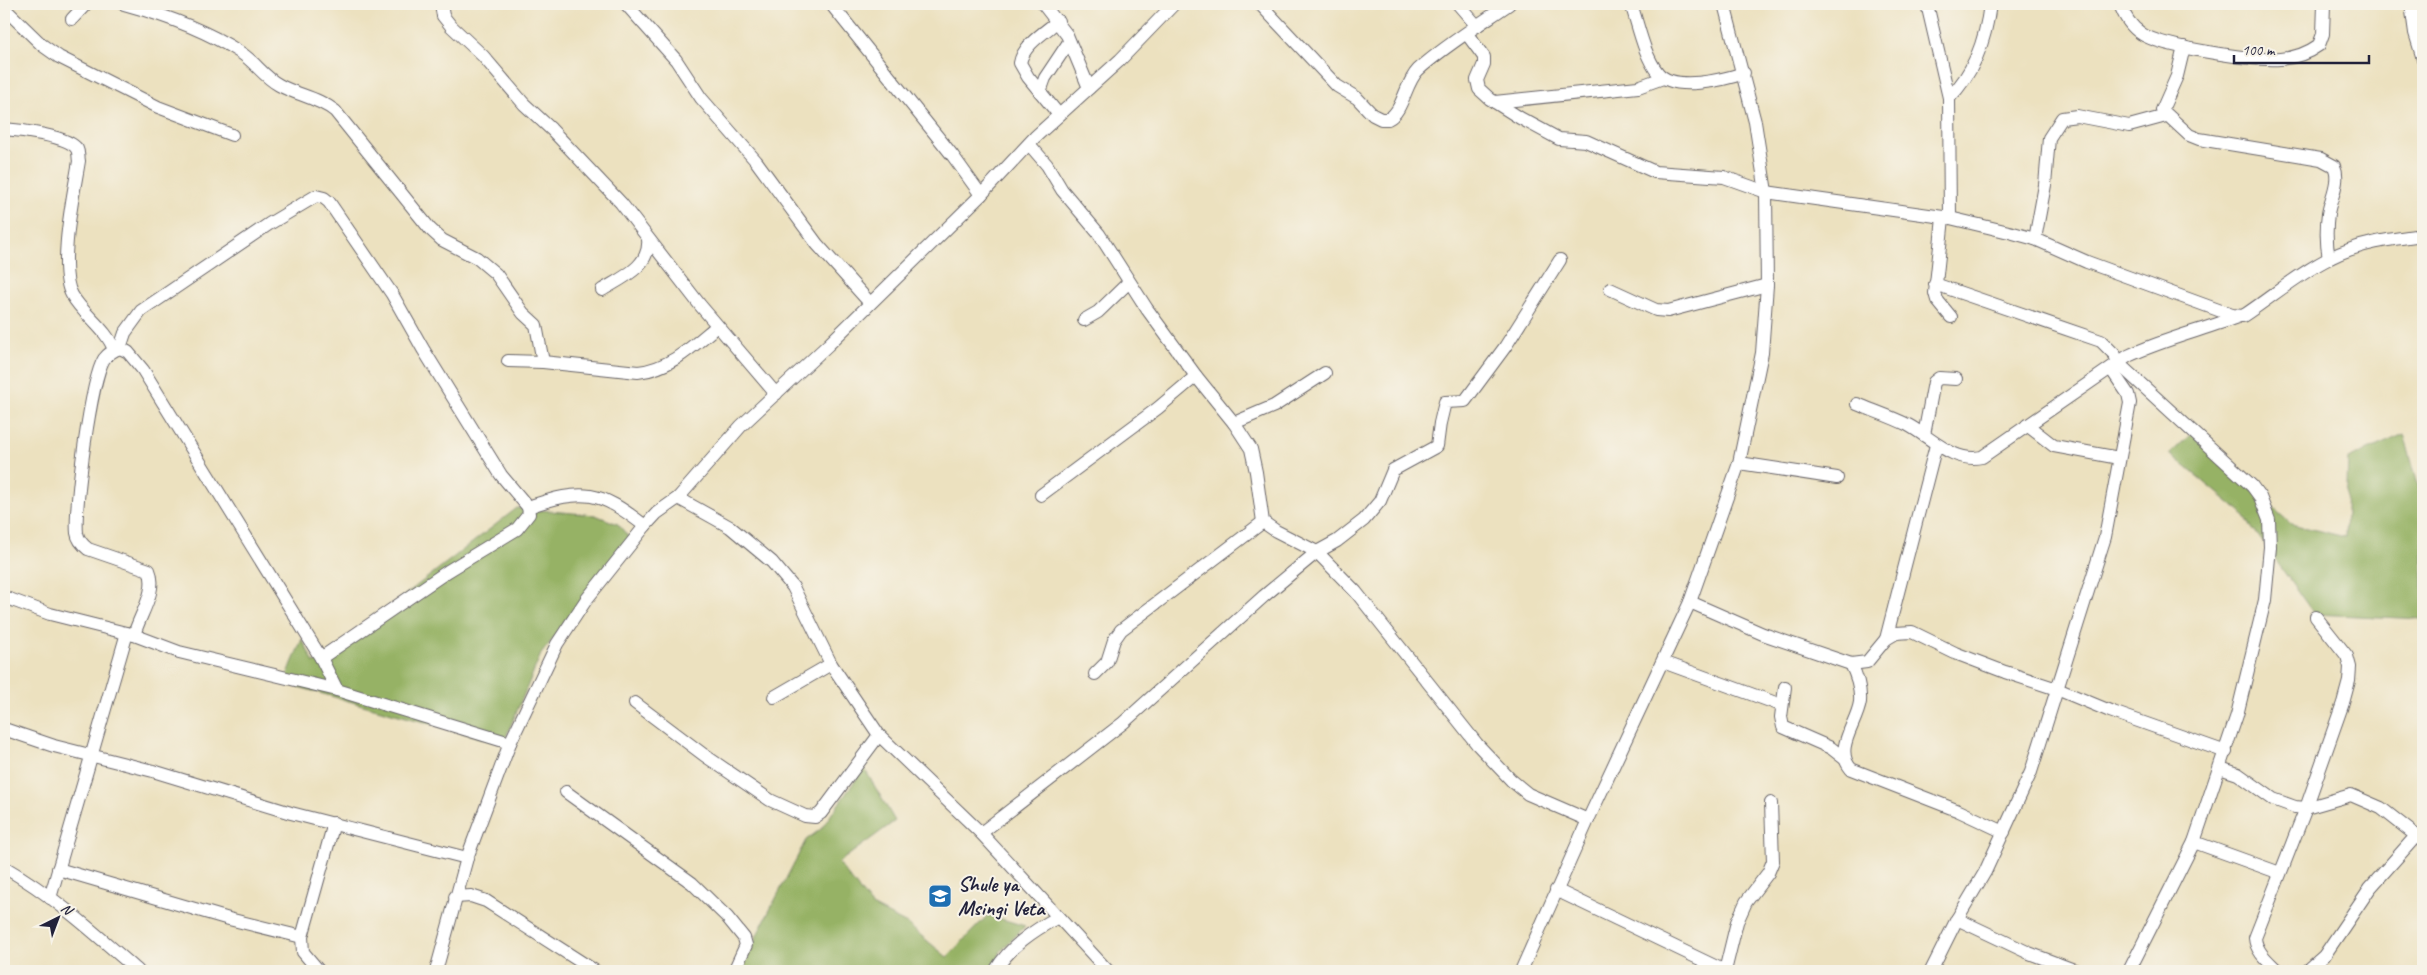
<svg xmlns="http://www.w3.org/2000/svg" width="2427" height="975" font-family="Caveat,sans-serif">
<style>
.forest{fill:#96b265;stroke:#5c6a50}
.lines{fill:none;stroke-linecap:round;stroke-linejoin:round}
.minor-casing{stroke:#696569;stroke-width:14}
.minor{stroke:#fff;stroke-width:12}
.labels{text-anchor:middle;stroke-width:4;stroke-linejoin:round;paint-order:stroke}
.poi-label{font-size:21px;font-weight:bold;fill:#22223b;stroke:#f7f3e8;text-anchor:start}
</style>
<rect width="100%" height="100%" fill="#f7f3e8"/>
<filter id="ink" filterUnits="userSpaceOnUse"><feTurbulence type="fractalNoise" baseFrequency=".02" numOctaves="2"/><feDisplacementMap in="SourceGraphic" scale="10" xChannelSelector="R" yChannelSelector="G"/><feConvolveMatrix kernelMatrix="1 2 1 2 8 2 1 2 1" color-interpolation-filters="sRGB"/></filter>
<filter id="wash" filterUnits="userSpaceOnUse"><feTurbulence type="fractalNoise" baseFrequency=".0096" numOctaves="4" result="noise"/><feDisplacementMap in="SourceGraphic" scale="20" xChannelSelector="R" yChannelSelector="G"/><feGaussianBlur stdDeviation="1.12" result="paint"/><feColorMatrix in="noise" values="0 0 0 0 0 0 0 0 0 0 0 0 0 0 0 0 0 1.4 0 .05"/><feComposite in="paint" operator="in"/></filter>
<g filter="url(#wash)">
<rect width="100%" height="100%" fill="#ece1bf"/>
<g class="forest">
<polygon points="2191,434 2291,524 2345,537 2348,459 2404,434 2423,503 2423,619 2314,614 2242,513 2170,454"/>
<polygon points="517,508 595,515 618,524 631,540 541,654 503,744 284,683 302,639 314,663 321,660"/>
<polygon points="864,768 895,821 838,863 872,906 907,924 947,957 988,915 1025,926 1001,951 994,971 742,971 758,933 806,840 821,829"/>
</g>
</g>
<g filter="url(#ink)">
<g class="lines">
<g class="minor-casing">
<g id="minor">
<path d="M124 4C164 15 206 30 241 53 255 62 264 77 279 85 297 95 319 98 335 111L430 229 442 240 477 258 496 274 523 313 536 325 543 362"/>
<polyline points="441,4 443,16 451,26 483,56 524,104 551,129 621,203 700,305 776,394"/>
<polyline points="626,4 676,60 701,98 756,161 817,244 870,303"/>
<polyline points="831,4 953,156 981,195"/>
<polyline points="1043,4 1067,35 1089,88"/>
<path d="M1260 4 1337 86 1357 98 1373 115 1381 119H1388C1403 112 1405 83 1418 70 1443 47 1480 24 1509 4"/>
<polyline points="1458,4 1477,26"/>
<path d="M1631 4C1638 24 1644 56 1658 73 1674 92 1723 80 1744 73"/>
<polyline points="1927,4 1949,98 1950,218"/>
<path d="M2120 4C2124 16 2131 27 2142 34 2161 47 2256 61 2280 59 2294 58 2308 53 2319 45L2323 34 2324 4"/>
<polyline points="2411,4 2415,33 2423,59"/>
<polyline points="4,8 42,45 59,57 158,107 232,135"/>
<polyline points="72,19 86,4"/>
<path d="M1058 21C1045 32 1023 45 1020 63L1028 77 1059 115"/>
<path d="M1467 34 1484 57V64L1477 80 1479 89 1490 99 1520 118 1559 139 1586 141 1655 172 1724 177 1766 192 1950 218 2013 233 2035 239 2087 262 2232 315 2243 316C2272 297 2299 273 2330 258 2359 243 2391 239 2423 235"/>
<path d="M2184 47 2177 76 2162 110 2189 135 2199 139 2321 159 2334 166C2341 181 2330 199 2328 214 2326 229 2326 243 2329 258"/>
<polyline points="1040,92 1045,78 1069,42"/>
<path d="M1949 98C1974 73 1986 38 1990 4"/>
<polyline points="1495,102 1638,87 1663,78"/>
<path d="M4 129C19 130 69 136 77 149 79 153 78 157 79 161 74 192 57 269 72 295 83 315 107 329 114 350"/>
<polyline points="1029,144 1047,165 1062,190 1099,234 1147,309 1196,376 1234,423 1251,449 1256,472 1263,522 1276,531 1317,552 1356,592 1477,744 1511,780 1528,794 1588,820"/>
<polyline points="1943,218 1935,293 1937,300 1951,317"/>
<polyline points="2035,239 2045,185 2049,138 2062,118 2077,116 2129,126 2166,116"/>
<polyline points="1935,284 2101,341 2115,355 2118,363 2252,486 2260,497 2269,520 2270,547 2265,600 2237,715 2194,842 2129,971"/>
<polyline points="1610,289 1656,310 1668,311 1767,285"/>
<path d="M602 290C622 278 651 266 648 239"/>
<polyline points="1084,320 1098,312 1129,282"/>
<polyline points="120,348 125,333 141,311 269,224 316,196 324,198 329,202 392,294 423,349 501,475 528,507 529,514 517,529 448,571 321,658"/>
<path d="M508 361 543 362 638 372C670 369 693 346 717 326"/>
<path d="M1857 404C1874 411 1892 417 1908 425 1932 438 1953 463 1982 457L2128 356C2164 339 2203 330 2240 316"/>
<polyline points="1234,423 1274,406 1325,373"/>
<polyline points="2027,425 2054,446 2119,458"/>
<polyline points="1924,435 1934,382 1939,378 1956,379"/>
<polyline points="1739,463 1837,478"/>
<polyline points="1041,495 1158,408 1196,376"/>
<polyline points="678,498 730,527 772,562 793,587 831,664 879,735 981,833 1108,971"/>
<path d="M528 507C584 488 599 490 645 526"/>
<polyline points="4,597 50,614 134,635 179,652 337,690 510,743"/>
<polyline points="1690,602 1763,634 1851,664 1867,662 1886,639 1896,633 1912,632 1955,653 2005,672 2057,689 2110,711 2226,752"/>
<path d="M134 635C140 614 158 590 149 570L88 549C83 545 78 540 77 533 74 508 91 379 104 359 108 354 114 350 120 348L128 352 143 370 321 658 337 690"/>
<polyline points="1886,639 1936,445"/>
<polyline points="1663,662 1781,705"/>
<path d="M1851 664C1857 676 1861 688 1860 702 1857 724 1833 748 1851 769L1959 811 2004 832"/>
<polyline points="1095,674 1107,662 1114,640 1121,630 1263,522"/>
<polyline points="1785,687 1781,717 1783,727 1831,748 1845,759"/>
<polyline points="774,697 831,664"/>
<polyline points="635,703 704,755 770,800 805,816 815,817 821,813 879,735"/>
<polyline points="4,729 54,746 153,771 291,813 467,858"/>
<polyline points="2220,768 2238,774 2273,799 2295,807 2306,808 2351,795 2381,808 2423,841"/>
<polyline points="566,792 692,883 727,917 744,938 746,945 734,971"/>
<polyline points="981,833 1123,723 1264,596 1317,552 1337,541 1364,520 1380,501 1393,470 1437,446 1440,423 1445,402 1465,401 1505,347 1560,260"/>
<polyline points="2194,842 2280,873"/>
<path d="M4 867C53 895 96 934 138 971"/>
<polyline points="58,869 229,919 302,937"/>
<polyline points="1556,890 1725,971 1737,922 1746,902 1768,873 1773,861 1771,803"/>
<polyline points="455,897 471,896 486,901 595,971"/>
<polyline points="50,898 127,633"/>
<polyline points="1957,919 2029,953 2077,971"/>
<polyline points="319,971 303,952 302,937 334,823"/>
<polyline points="436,971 467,858 510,743 557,644 586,600 645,526 657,513 678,498 741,426 828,345 981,195 1035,137 1120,60 1174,4"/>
<path d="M995 971C1010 946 1033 931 1058 917"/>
<polyline points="1521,971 1588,820 1690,602 1739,463 1762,353 1767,285 1766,192 1755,122 1724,4"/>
<polyline points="1931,971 1957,919 1985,872 2031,772 2105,537 2130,403 2128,394 2111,369"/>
<path d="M2278 971C2269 962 2256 952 2255 938L2306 808 2343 703 2349 681 2350 667 2347 656 2316 617"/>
<polyline points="2307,971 2324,956 2370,888 2416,836"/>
</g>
</g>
<use href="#minor" class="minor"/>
</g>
</g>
<defs>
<g id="school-square" transform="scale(1.25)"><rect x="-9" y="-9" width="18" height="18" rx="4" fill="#1f6fb2" stroke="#f7f3e8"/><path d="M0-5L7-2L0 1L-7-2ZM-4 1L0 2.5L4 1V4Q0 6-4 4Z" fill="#fff"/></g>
</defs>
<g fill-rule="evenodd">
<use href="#school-square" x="940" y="896"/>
</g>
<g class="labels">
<g class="poi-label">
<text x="958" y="891">Shule ya<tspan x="958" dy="24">Msingi Veta</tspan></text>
</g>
</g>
<rect width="2427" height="975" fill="none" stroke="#f7f3e8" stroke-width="20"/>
<g transform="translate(58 918) rotate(42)" stroke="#f7f3e8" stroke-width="4" paint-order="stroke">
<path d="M0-4L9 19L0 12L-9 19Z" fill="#22223b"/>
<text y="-8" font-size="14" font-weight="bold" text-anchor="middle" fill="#22223b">N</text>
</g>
<path d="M2234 55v8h135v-8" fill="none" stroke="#22223b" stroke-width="2.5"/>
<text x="2242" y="55" font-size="15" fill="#22223b" stroke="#f7f3e8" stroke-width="4" paint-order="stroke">100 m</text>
</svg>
